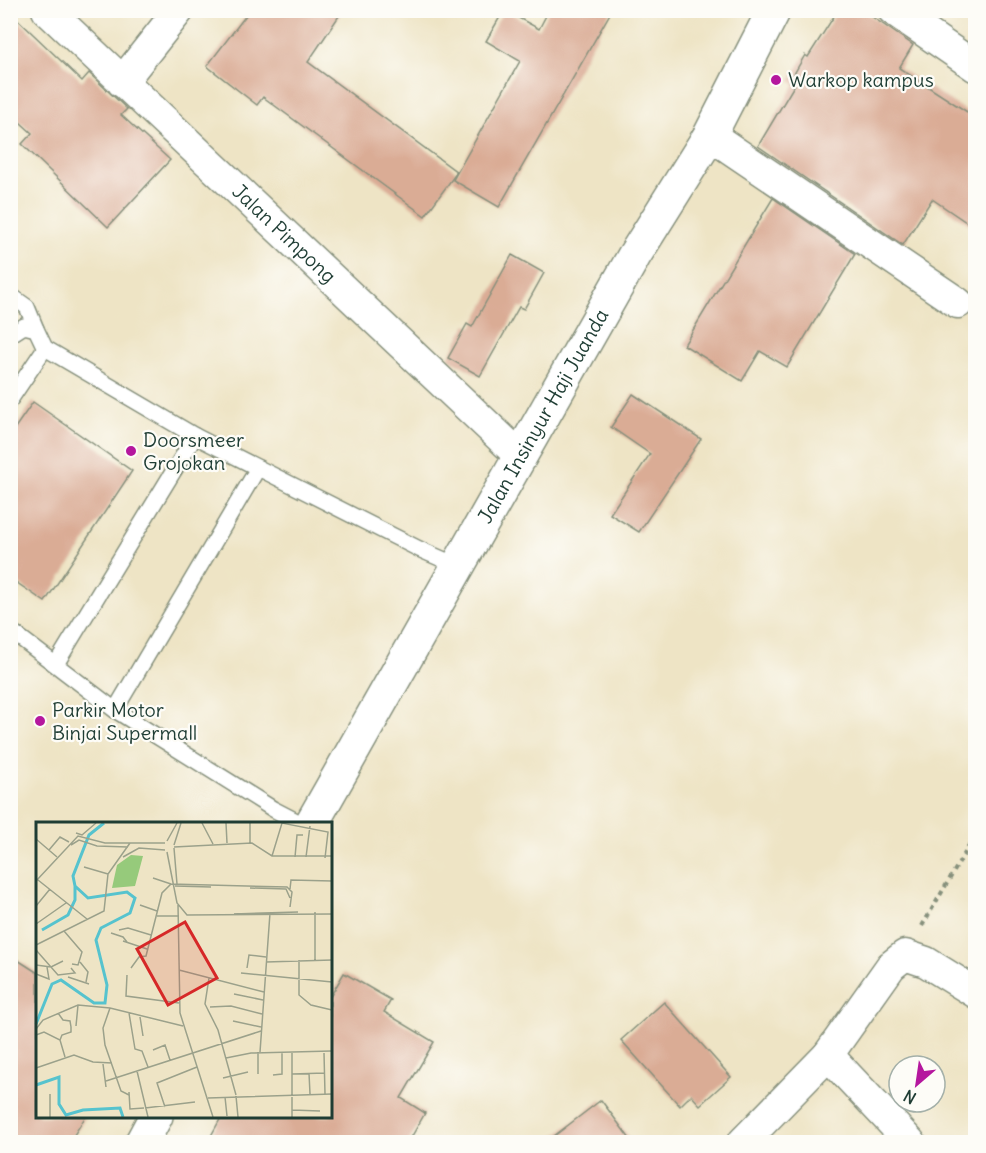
<svg xmlns="http://www.w3.org/2000/svg" width="986" height="1153" font-family="Delius,sans-serif">
<style>
.building{fill:#daac95}
.lines{fill:none;stroke-linecap:round;stroke-linejoin:round}
.lane-casing{stroke:#86907c;stroke-width:18}
.street-casing{stroke:#86907c;stroke-width:33}
.secondary-casing{stroke:#86907c;stroke-width:36}
.path{stroke:#86907c;stroke-width:4;stroke-dasharray:4.5 4.5;stroke-linecap:butt}
.lane{stroke:#fff;stroke-width:15}
.street{stroke:#fff;stroke-width:30}
.secondary{stroke:#fff;stroke-width:33}
.poi-dot{fill:#b5179e;stroke:#fdfcf7;stroke-width:2}
.labels{text-anchor:middle;stroke-width:4.5;stroke-linejoin:round;paint-order:stroke}
.poi-label{font-size:20px;fill:#1f3d34;stroke:#fdfcf7;text-anchor:start}
.street-label{font-size:20px;fill:#1f3d34;stroke:#fdfcf7}
.inset-river{fill:none;stroke:#56c3ce;stroke-width:3}
.inset-road{fill:none;stroke:#9ba18b;stroke-width:1.5}
.view{fill:#d62828;fill-opacity:0.15;stroke:#d62828;stroke-width:3}
.inset-edge{fill:none;stroke:#1f3d34;stroke-width:3}
</style>
<rect width="100%" height="100%" fill="#fdfcf7"/>
<filter id="ink" filterUnits="userSpaceOnUse"><feTurbulence type="fractalNoise" baseFrequency=".0167" numOctaves="2"/><feDisplacementMap in="SourceGraphic" scale="12" xChannelSelector="R" yChannelSelector="G"/><feConvolveMatrix kernelMatrix="1 2 1 2 8 2 1 2 1" color-interpolation-filters="sRGB"/></filter>
<filter id="wash" filterUnits="userSpaceOnUse"><feTurbulence type="fractalNoise" baseFrequency=".008" numOctaves="4" result="noise"/><feDisplacementMap in="SourceGraphic" scale="24" xChannelSelector="R" yChannelSelector="G"/><feGaussianBlur stdDeviation="1.35" result="paint"/><feColorMatrix in="noise" values="0 0 0 0 0 0 0 0 0 0 0 0 0 0 0 0 0 1.4 0 .05"/><feComposite in="paint" operator="in"/></filter>
<g filter="url(#wash)">
<rect width="100%" height="100%" fill="#eee4c5"/>
<g id="blocks">
<g class="building">
<polygon points="250,10 343,10 308,62 457,172 425,216 263,97 257,105 207,66"/>
<polygon points="504,10 539,29 549,10 612,10 499,207 453,180 520,61 486,41"/>
<polygon points="838,10 862,10 913,45 899,68 975,117 975,228 932,199 903,245 758,146 795,84 790,81 805,55 808,57"/>
<polygon points="10,12 82,81 89,73 127,109 121,115 170,160 108,227 22,144 32,133 10,113"/>
<polygon points="773,198 855,254 787,367 760,351 742,381 684,345"/>
<polygon points="512,255 544,273 524,309 519,307 480,376 448,358 467,324 472,327"/>
<polygon points="633,394 701,439 639,532 610,514 650,454 611,427"/>
<polygon points="33,402 132,471 45,602 10,578 10,435"/>
<polygon points="10,955 38,973 38,1116 86,1116 69,1143 10,1143"/>
<polygon points="344,973 391,1000 384,1012 434,1042 401,1098 425,1113 408,1143 207,1143 222,1116 330,1116 330,997"/>
<polygon points="664,1002 731,1077 700,1105 691,1095 680,1106 621,1040"/>
<polygon points="601,1100 633,1143 545,1143"/>
</g>
</g>
</g>
<g filter="url(#ink)">
<use href="#blocks" fill-opacity="0" stroke="#86907c" stroke-width="1.5"/>
<g class="lines">
<g class="lane-casing">
<g id="lane">
<polyline points="10,295 27,307 36,329"/>
<polyline points="10,335 24,326 36,329 45,348 195,436 419,549 458,566"/>
<polyline points="10,400 45,348"/>
<polyline points="10,630 115,710 273,809 300,823"/>
<polyline points="56,664 195,436"/>
<polyline points="115,710 258,468"/>
</g>
</g>
<g class="street-casing">
<g id="street">
<path id="s1" d="M47 10 520 456"/>
<polyline points="893,10 976,67"/>
<polyline points="122,82 179,10"/>
<polyline points="710,135 958,303"/>
<polyline points="828,1055 910,1142"/>
<polyline points="743,1142 828,1055 891,966 905,955 926,962 976,993"/>
</g>
</g>
<g class="secondary-casing">
<g id="secondary">
<path id="s2" d="M312 823 634 256 710 135 774 10"/>
<polyline points="142,1142 156,1116"/>
</g>
</g>
<polyline class="path" points="922,926 973,839 976,839"/>
<use href="#lane" class="lane"/>
<use href="#street" class="street"/>
<use href="#secondary" class="secondary"/>
</g>
</g>
<g class="poi-dot">
<circle cx="776" cy="80" r="6"/>
<circle cx="131" cy="451" r="6"/>
<circle cx="40" cy="721" r="6"/>
</g>
<g class="labels">
<g class="poi-label">
<text x="788" y="87">Warkop kampus</text>
<text x="143" y="447">Doorsmeer<tspan x="143" dy="23">Grojokan</tspan></text>
<text x="52" y="717">Parkir Motor<tspan x="52" dy="23">Binjai Supermall</tspan></text>
</g>
<g class="street-label">
<text dy="7" stroke="none"><textPath href="#s1" startOffset="326">Jalan Pimpong</textPath></text>
<text dy="7" stroke="none"><textPath href="#s2" startOffset="468">Jalan Insinyur Haji Juanda</textPath></text>
</g>
</g>
<g transform="translate(36 822)">
<rect width="296" height="296" fill="#eee4c5"/>
<path d="M95 33 107 34 99 64 76 66 81 43Z" fill="#96ca7b"/>
<path class="inset-river" d="M6 108 32 93 39 78V64M0 202 16 162 25 158 58 181H69L71 163 60 118 65 106 94 91 99 76 91 70 52 76 39 64 37 54 53 13 68 1M0 263 23 255V282L30 293 47 288 84 286 87 295"/>
<path class="inset-road" d="M166 1 177 22M190 1 191 21M40 11 46 13 60 1M0 17 21 35M131 19 141 1M214 21V1M35 23 43 18 61 24 92 25M138 23 145 1M138 25 216 21 236 34H296M138 26 141 62M13 28 24 15 33 20M131 30 141 81 151 93 296 92M236 34 246 1 292 10 289 36M87 35 103 26 129 28M259 35 261 13H267M270 35 274 4M48 45 72 52M117 56 135 62M2 58 51 97M0 59 42 14 69 21H129M139 64 175 65M214 66 250 67 254 76M254 67 255 58 296 59M104 83 121 89M142 83 144 191 177 295M0 84 14 67M279 90V138M198 92 262 90M121 94H143M0 102 30 81M83 108 92 106 115 113M28 109 46 130 42 143 36 142M75 111 87 115 91 120M87 119 111 127M0 123 68 89 72 52 94 21M0 128 22 153 39 151 35 146M263 138V173L275 183 296 188M44 140 52 150 50 160M230 140 296 138M0 143 15 145 27 139M95 146 103 135 110 134 126 71 135 62 251 65 256 70 254 85M211 146 213 133 230 135M143 148 228 170M205 151 296 160M0 152 13 157 11 145M91 153 90 174 143 181M32 155 53 162M173 156 169 182 182 208 200 273M198 172 227 178M174 185 195 184 226 192M74 186 67 206 69 223 85 269 93 273M22 191 27 198 34 199 35 205V210L26 213 24 218M93 191 99 227 106 229 112 245M104 195 107 214M197 199 225 205M40 204 42 183M0 207 7 198 42 183 74 186 147 204M0 213 8 210 24 218 29 235M117 228 129 223 134 238M222 230V252M224 230 234 91M256 231V295M288 231 289 272M190 236 215 231 295 229M67 242 70 265M0 246 38 233 57 240 76 241M101 249 112 295M273 251 274 272M256 252 289 251M237 253 246 252V231M187 256 212 250M70 259 225 209M93 270 94 287 108 286M200 274 202 295M189 275 191 294M172 276 296 272M129 285 121 261 161 245M109 286 159 280M256 288 284 289M14 295V272"/>
<path class="view" d="M149 100 181 156 132 183 101 127Z"/>
<rect width="296" height="296" class="inset-edge"/>
</g>
<rect width="986" height="1153" fill="none" stroke="#fdfcf7" stroke-width="36"/>
<g transform="translate(917 1084) rotate(209)"><circle r="28" fill="#fdfcf7" stroke="#a4b0a9" stroke-width="1.5"/>
<path d="M0-4.5L10 22L0 15L-10 22Z" fill="#b5179e"/>
<text y="-9" font-size="16" font-weight="bold" text-anchor="middle" fill="#1f3d34">N</text>
</g>
</svg>
